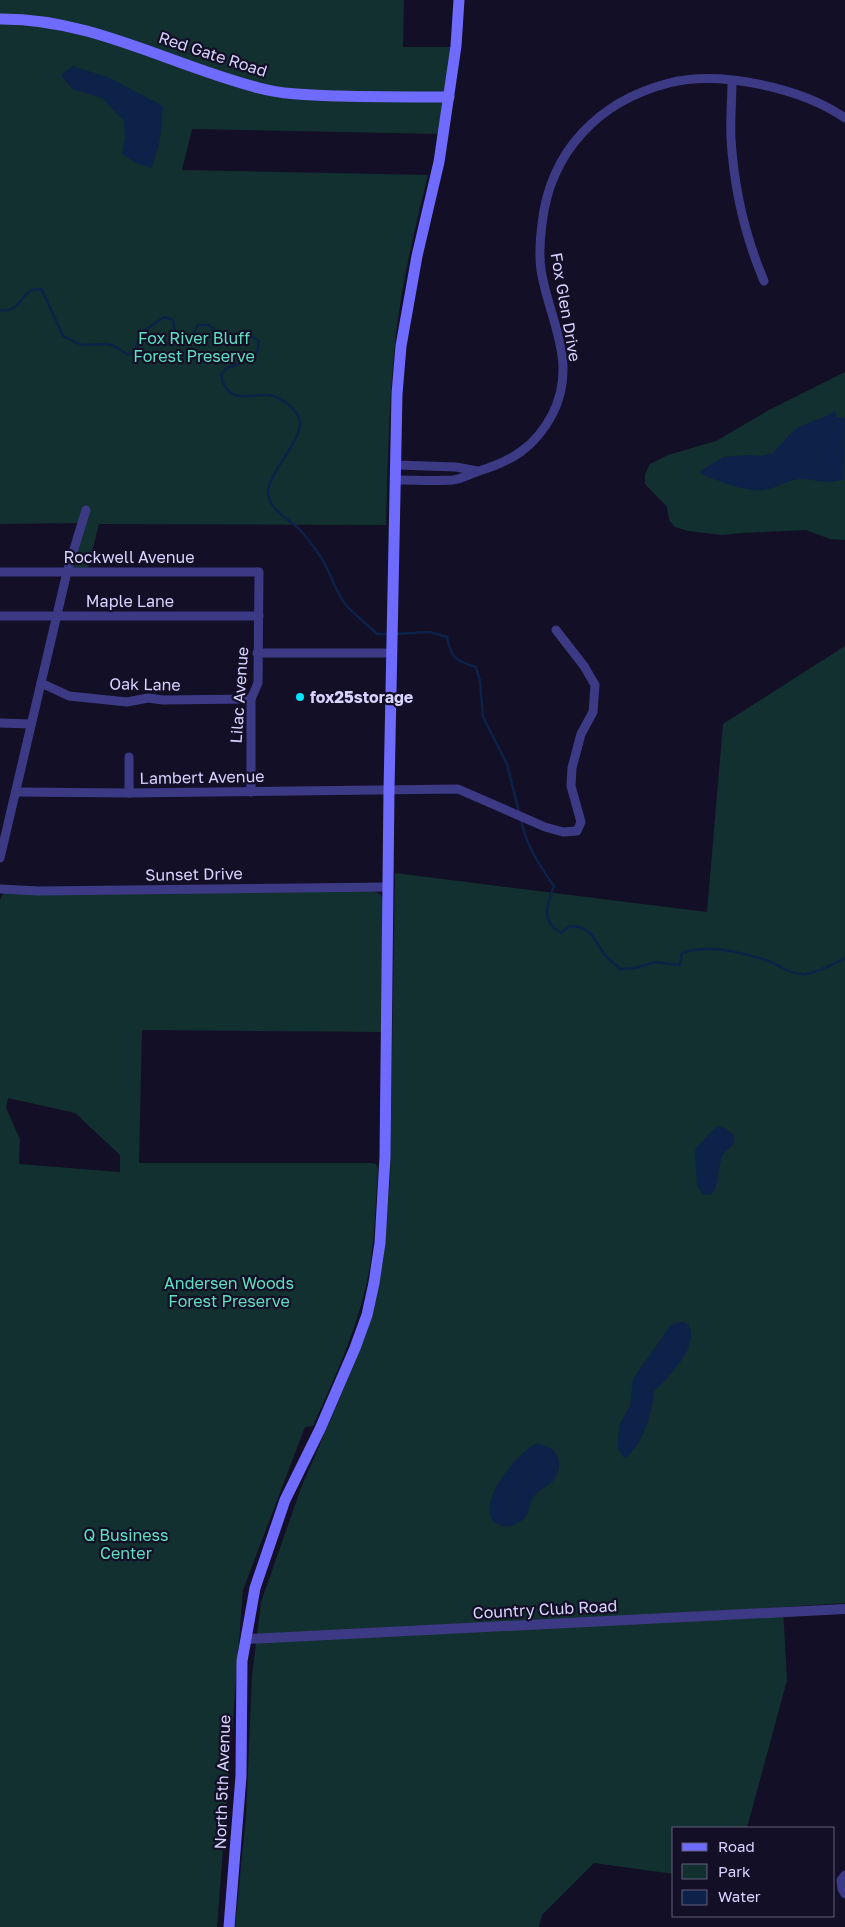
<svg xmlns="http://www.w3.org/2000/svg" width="845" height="1927" font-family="'Golos Text',sans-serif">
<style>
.green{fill:#12302f;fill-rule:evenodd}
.water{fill:#0c2248}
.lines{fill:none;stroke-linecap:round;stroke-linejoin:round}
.stream{stroke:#0c2248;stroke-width:2.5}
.minor{stroke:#3d3a85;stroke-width:9}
.tertiary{stroke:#3d3a85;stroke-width:10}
.secondary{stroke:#6f6bff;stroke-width:11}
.poi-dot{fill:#00e5ff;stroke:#130f26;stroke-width:2}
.labels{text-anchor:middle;stroke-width:4.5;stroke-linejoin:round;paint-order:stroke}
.street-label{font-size:16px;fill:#d9d4ff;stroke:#130f26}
.park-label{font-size:16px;fill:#5fe0c0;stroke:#130f26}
.poi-label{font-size:16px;font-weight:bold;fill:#d9d4ff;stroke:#130f26;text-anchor:start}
</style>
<rect width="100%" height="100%" fill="#130f26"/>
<g class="green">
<path d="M0 0H404L403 47H454L442 134 192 129 182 170 428 175C415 228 402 281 396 335 389 398 388 461 386 525L99 524 88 568 67 567 80 523 0 524Z"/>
<polygon points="845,372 845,540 830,539 806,530 741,533 722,535 688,531 675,527 669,520 667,507 645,484 645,474 650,464 668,455 716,441 769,410"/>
<polygon points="845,646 845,1603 783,1607 787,1680 747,1828 674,1828 674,1874 594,1863 542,1915 539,1927 235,1927 246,1815 252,1676 261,1602 301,1488 353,1367 371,1314 383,1261 390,1177 395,873 707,912 723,724"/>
<path d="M374 891 380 894 383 898 382 1032 142 1030 139 1163H371L376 1164 378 1168C376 1199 375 1230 371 1260 362 1319 337 1373 313 1426L305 1427 243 1590 217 1927H0V900L4 892ZM8 1098 75 1113 120 1155V1172L19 1164 20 1139 6 1108Z"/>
</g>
<g class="water">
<polygon points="73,66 110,78 163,106 160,140 152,168 136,163 122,154 125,138 124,121 102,98 72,89 61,75"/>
<path d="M835 411 837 417 845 418 844 479C824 487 810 476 794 480 784 482 774 489 764 490 748 493 714 480 700 473L701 470 704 469 723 457 748 455 761 456 773 453 790 434 798 427 824 417Z"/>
<path d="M716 1127C725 1126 729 1131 734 1136V1143C731 1147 728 1149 725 1152 716 1164 721 1183 712 1194L703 1195 697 1186 695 1152 697 1147Z"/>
<path d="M684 1322 688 1324C701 1344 669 1378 654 1391 651 1416 645 1440 626 1458L623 1457 618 1449V1439L620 1424 630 1405 633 1379 670 1326 675 1323Z"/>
<path d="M536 1444C557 1444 566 1464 553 1481 548 1487 539 1489 535 1495 525 1509 534 1515 514 1525 510 1527 504 1527 499 1525 469 1512 517 1451 536 1444Z"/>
</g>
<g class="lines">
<g class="stream">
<path d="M0 310C23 315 21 284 42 290L63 336 81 345 108 344 116 347 128 355 135 351 141 333 164 317 173 320 175 333 183 342 191 338 198 325H209L225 340 236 337 246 332 259 341 258 348 254 358 227 368 221 375C227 404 246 395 266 395 278 395 295 407 299 418 307 437 266 474 268 494 270 511 290 519 300 530 308 539 317 550 323 561 331 574 336 593 346 605 355 615 367 624 377 634H389"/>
<path d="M395 634 430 632 447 637C451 658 456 661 476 667L480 681 483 717 507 764 519 812"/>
<path d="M521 820C526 845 539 865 554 886 547 905 540 921 561 933L570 926C593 927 593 939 605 955 609 960 615 964 620 969L636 968 655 962 680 965 682 953C710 944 739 952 766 960 778 964 792 976 806 974 819 972 833 964 845 958"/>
</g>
<g class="minor">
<path d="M732 81C732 100 730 120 731 139 734 188 745 236 764 281"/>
<polyline points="396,465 456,467 477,471"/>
<path d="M396 480C415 480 434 481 453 480 462 479 470 474 479 471 512 461 535 447 552 415 579 363 549 320 541 270 539 255 540 239 542 224 550 151 599 101 669 83 720 70 802 88 845 118"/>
<polyline points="0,572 259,572 258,683 251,699 251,792"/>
<polyline points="0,616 259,616"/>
<polyline points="257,653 391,653"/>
<polyline points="41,683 69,696 127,702 148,698 163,700 251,699"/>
<polyline points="0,723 31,724"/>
<polyline points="16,792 129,793 458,789 545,827 563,832 577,831 581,822 571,786 572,768 581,734 593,712 595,685 584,666 556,630"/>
<polyline points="129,793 129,757"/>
<polyline points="0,858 67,572 86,510"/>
<polyline points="0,889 39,891 388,887"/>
<polyline points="845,1875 841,1880 842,1889 845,1894"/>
</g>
<polyline class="tertiary" points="247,1639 845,1609"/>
<g class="secondary">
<path d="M0 19C92 18 172 66 259 88 285 95 312 95 339 96 375 97 412 97 449 97"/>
<polyline points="229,1927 241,1776 242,1661 255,1588 285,1500 320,1429 355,1348 367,1315 374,1283 380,1243 385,1157 389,790 397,394 401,346 417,256 439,162 456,46 459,0"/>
</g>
</g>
<circle class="poi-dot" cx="300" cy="697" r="5"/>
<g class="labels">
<g class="street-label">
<text transform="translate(213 54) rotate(18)" y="6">Red Gate Road</text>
<text transform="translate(566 307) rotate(80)" y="6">Fox Glen Drive</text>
<text x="129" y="563">Rockwell Avenue</text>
<text x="130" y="607">Maple Lane</text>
<text transform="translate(145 684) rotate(1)" y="6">Oak Lane</text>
<text transform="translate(239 695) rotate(-86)" y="6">Lilac Avenue</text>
<text transform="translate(202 777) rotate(-1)" y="6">Lambert Avenue</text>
<text transform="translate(194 874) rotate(-1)" y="6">Sunset Drive</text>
<text transform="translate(545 1609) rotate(-3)" y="6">Country Club Road</text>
<text transform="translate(222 1782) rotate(-88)" y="6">North 5th Avenue</text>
</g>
<g class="park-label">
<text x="194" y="344">Fox River Bluff<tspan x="194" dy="18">Forest Preserve</tspan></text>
<text x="229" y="1289">Andersen Woods<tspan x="229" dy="18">Forest Preserve</tspan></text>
<text x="126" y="1541">Q Business<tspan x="126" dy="18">Center</tspan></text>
</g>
<g class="poi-label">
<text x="310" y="703">fox25storage</text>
</g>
</g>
<rect x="672" y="1827" width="162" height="90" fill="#130f26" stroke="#625e7d"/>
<rect x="682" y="1843" width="25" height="8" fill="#6f6bff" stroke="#625e7d"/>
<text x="718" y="1852" font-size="15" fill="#d9d4ff">Road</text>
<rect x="682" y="1864" width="25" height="15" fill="#12302f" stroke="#625e7d"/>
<text x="718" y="1877" font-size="15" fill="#d9d4ff">Park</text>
<rect x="682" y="1890" width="25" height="15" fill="#0c2248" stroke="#625e7d"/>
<text x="718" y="1902" font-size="15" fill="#d9d4ff">Water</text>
</svg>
